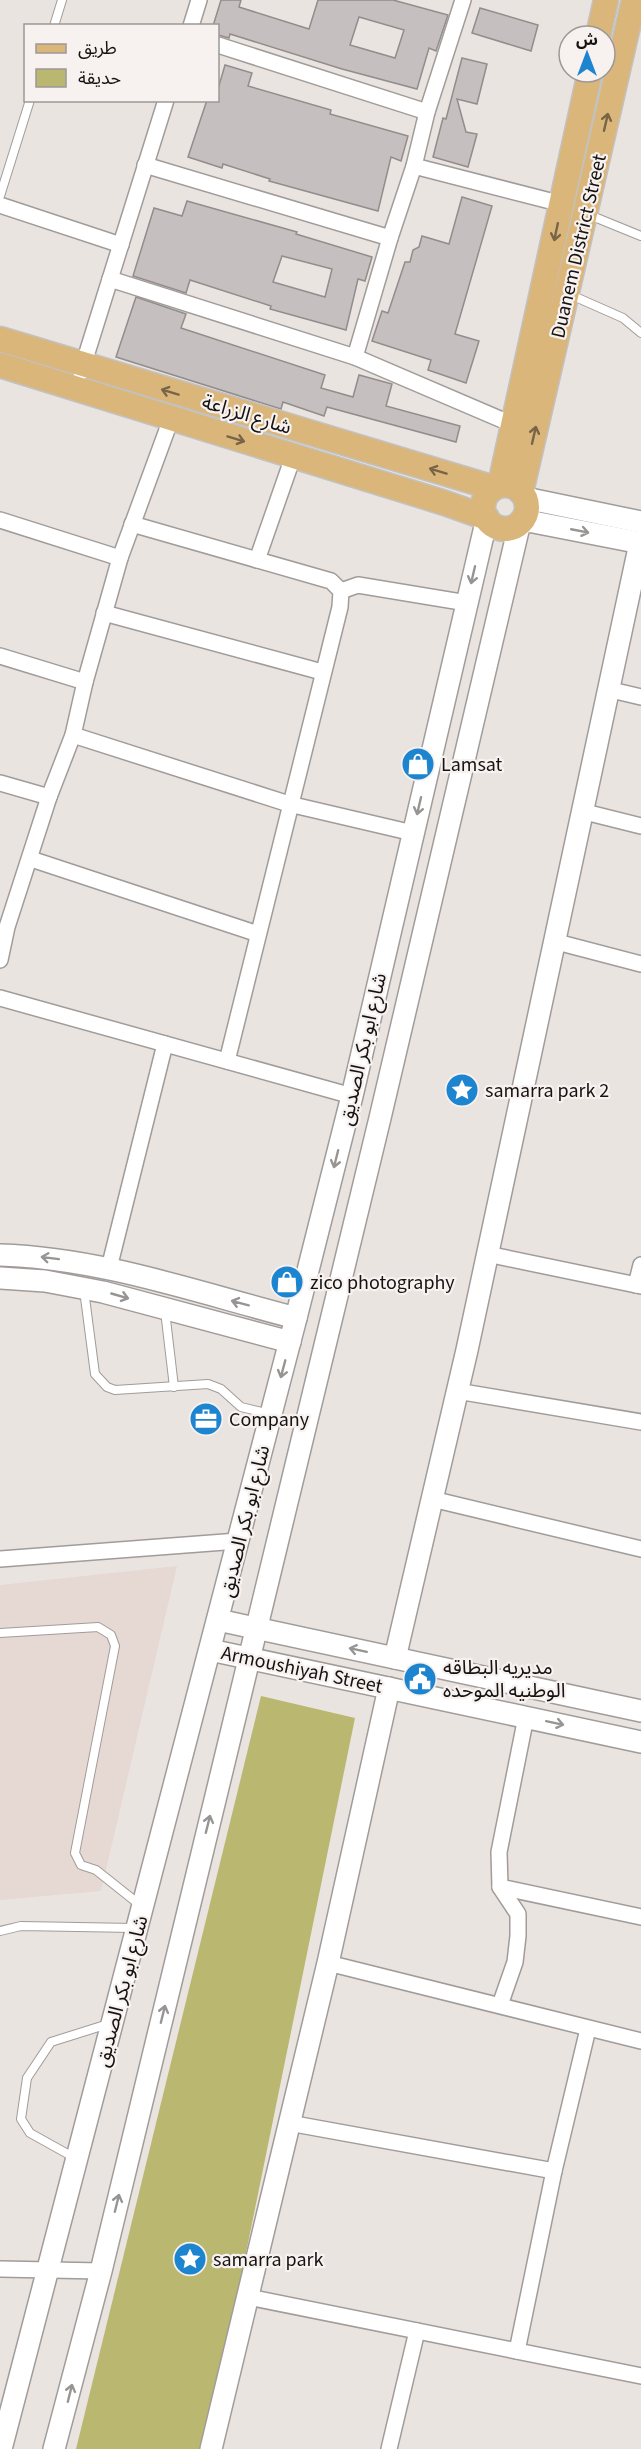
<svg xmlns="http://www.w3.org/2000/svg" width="641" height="2449" font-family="'Source Sans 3','Noto Sans Arabic',sans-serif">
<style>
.built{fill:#e6d8d2}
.green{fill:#bab771}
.building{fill:#c5bfbf;stroke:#938c8d;stroke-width:1.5;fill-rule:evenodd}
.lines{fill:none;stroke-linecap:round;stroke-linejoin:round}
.lane-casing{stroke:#a19c99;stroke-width:10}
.street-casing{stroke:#a19c99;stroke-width:18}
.secondary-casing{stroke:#a19c99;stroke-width:24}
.primary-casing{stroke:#c2c2c1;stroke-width:27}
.lane{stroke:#fff;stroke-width:8}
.street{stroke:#fff;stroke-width:15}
.secondary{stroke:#fff;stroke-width:21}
.primary{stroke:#dab67b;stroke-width:24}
.oneway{stroke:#786446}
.oneway2{stroke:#969594}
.labels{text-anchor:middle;stroke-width:4.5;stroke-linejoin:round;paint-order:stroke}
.street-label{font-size:20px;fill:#151312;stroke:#f7f1ef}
.poi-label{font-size:20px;fill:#151312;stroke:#f7f1ef;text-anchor:start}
</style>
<rect width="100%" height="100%" fill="#eae4e1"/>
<polygon class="built" points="177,1566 101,1891 0,1900 0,1585"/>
<polygon class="green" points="261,1696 355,1718 206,2449 76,2449"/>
<g class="building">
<path d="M221 0H241L239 7 309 29 318 0H393L448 15 436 51 429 48 417 89 342 69 230 34 229 38 218 35V26H213ZM359 17 404 30 395 58 350 45Z"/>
<polygon points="480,8 538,25 531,51 472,33"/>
<polygon points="462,58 487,64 477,104 457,99 466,132 477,134 468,167 433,157 443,118 446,119"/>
<polygon points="225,65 252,73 248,86 331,110 330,114 408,136 401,161 391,157 378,211 269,181 270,179 223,164 222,168 188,157 207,100 218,100 218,89"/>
<polygon points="462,197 492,206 455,334 479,341 466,383 428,370 431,360 372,341 382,311 388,313 405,262 410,262 413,250 419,247 422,236 449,244"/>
<path d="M187 201 297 232 296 234 372 257 365 281 358 279 346 330 270 309 271 306 190 280 186 293 133 276 154 208 182 216ZM282 256 332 269 325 297 273 282Z"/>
<polygon points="136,297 186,314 181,328 325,375 321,388 353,397 359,375 392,384 386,406 460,426 456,442 327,407 324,416 283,402 281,409 116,357"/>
</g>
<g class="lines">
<g class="lane-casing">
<g id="lane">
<polyline points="54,26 62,0"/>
<polyline points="0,196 30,100"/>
<polyline points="587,214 641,236"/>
<polyline points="571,295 623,318 641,333"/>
<polyline points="84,1290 95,1374 107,1387 115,1390 208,1384 221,1389 241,1407 270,1414"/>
<polyline points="165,1311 174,1387"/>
<polyline points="0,1633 98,1627 111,1635 115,1646 75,1853 81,1865 96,1870 140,1905"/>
<polyline points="0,1931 21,1926 134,1928"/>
<polyline points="75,2158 30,2133 21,2119 27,2078 51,2042 108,2024"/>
</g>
</g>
<g class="street-casing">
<g id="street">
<polyline points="191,26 199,0"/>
<polyline points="218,45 427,112 463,0"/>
<polyline points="145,165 390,238 414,166 427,112"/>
<polyline points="414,166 562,204"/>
<polyline points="0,205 121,245"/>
<polyline points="110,279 355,357 514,425"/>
<polyline points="355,357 390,238"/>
<polyline points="81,372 166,100"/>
<polyline points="0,520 120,558"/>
<polyline points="132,524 331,581 341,591 340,607 227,1061"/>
<polyline points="257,560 293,457"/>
<polyline points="341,591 358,585 467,603"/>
<polyline points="104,613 322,672"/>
<polyline points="0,656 85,682"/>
<polyline points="607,689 641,697"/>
<polyline points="73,735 289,804 413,833"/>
<polyline points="0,783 49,797"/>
<polyline points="581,811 641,826"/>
<polyline points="31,859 258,934"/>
<polyline points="553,941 641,964"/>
<polyline points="0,960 7,927 49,797 73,735 85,682 120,558 171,419"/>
<polyline points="0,998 352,1096"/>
<polyline points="487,1254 641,1286"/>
<polyline points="109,1268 165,1044"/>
<polyline points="636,1285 641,1265"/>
<polyline points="457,1391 641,1422"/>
<polyline points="432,1499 641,1549"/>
<polyline points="0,1559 238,1541"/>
<polyline points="500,1887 641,1917"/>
<polyline points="328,1963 641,2041"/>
<polyline points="500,2005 515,1962 518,1936 518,1914 500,1887 499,1852 526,1717"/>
<polyline points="289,2123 554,2171 588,2029"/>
<polyline points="0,2269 101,2271"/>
<polyline points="248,2297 641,2376"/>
<polyline points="517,2351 554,2171"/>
<polyline points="389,2449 417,2331"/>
</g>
</g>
<g class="secondary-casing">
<g id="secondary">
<polyline points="525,498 641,522"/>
<polyline points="523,520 641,543"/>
<path d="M0 1255C101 1258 199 1293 296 1318"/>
<polyline points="0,1278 45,1281 103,1292 290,1342"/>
<polyline points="218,1620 641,1711"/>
<polyline points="210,1650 641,1742"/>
<polyline points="395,1658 467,1350 640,543"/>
<polyline points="1,2449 296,1318 352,1096 487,518"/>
<polyline points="54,2449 101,2271 380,1118 520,522"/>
<polyline points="211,2449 328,1963 389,1688"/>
</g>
</g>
<g class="primary-casing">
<g id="primary">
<polyline points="598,36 606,0"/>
<polyline points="0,339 494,488"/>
<polyline points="0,365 445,503 487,518"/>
<polyline points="500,485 590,72"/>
<circle cx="505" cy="507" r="22"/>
<polyline points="521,492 634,0"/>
</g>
</g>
<use href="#lane" class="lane"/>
<use href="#street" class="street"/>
<use href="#secondary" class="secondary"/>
<use href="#primary" class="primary"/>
</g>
<defs><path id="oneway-shaft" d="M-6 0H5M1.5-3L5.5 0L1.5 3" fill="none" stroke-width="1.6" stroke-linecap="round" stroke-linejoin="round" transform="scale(1.5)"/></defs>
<g class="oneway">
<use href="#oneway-shaft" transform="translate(606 122) rotate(-77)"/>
<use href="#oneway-shaft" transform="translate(556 232) rotate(102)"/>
<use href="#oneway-shaft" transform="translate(170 392) rotate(-163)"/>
<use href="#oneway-shaft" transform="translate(534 435) rotate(-77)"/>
<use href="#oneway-shaft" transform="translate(236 439) rotate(17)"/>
<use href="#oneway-shaft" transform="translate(438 471) rotate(-163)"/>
</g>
<g class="oneway2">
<use href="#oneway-shaft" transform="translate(580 531) rotate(11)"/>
<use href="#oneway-shaft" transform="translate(473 575) rotate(103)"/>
<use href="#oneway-shaft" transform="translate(419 806) rotate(103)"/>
<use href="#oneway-shaft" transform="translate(336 1159) rotate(104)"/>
<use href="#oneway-shaft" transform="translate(50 1258) rotate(-173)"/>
<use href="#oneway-shaft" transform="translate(120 1296) rotate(16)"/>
<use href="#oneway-shaft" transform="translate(240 1303) rotate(-165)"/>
<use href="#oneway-shaft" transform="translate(283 1369) rotate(105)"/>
<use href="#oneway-shaft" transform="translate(358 1650) rotate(-168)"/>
<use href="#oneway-shaft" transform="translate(555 1723) rotate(12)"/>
<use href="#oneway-shaft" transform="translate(208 1824) rotate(-76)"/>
<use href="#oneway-shaft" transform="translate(163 2014) rotate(-76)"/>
<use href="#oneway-shaft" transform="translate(117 2203) rotate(-76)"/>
<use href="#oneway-shaft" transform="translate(70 2393) rotate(-76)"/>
</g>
<defs>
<g id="shop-disc" transform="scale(1.725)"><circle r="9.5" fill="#1d84cf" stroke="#f7f1ef"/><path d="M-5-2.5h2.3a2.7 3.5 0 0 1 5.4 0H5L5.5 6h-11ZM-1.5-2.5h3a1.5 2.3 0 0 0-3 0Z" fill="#fff"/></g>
<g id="sight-disc" transform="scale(1.725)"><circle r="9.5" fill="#1d84cf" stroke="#f7f1ef"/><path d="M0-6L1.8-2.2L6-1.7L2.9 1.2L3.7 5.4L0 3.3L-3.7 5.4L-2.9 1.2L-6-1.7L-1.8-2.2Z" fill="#fff"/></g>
<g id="office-disc" transform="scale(1.725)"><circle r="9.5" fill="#1d84cf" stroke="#f7f1ef"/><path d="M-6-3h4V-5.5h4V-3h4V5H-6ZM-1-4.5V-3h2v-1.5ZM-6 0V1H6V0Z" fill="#fff"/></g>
<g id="civic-disc" transform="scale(1.725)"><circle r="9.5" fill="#1d84cf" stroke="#f7f1ef"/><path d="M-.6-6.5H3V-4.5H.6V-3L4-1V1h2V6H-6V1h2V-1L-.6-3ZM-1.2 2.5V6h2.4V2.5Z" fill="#fff"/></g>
</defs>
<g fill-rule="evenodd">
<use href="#shop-disc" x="418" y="764"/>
<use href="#sight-disc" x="462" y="1090"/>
<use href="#shop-disc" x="287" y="1282"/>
<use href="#office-disc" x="206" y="1419"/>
<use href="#civic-disc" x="420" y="1679"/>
<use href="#sight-disc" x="190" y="2259"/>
</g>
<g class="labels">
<g class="street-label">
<text transform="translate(578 246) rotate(-77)" y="7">Duanem District Street</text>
<text transform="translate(247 414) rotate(17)" y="7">شارع الزراعة</text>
<text transform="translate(362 1049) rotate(-77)" y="7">شارع ابو بكر الصديق</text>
<text transform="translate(244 1521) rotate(-76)" y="7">شارع ابو بكر الصديق</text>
<text transform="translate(302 1669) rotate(12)" y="7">Armoushiyah Street</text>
<text transform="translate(121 1991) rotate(-75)" y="7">شارع ابو بكر الصديق</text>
</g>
<g class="poi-label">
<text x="441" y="771">Lamsat</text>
<text x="485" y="1097">samarra park 2</text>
<text x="310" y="1289">zico photography</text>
<text x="229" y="1426">Company</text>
<text x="443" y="1674">مديريه البطاقه<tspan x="443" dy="23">الوطنيه الموحده</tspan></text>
<text x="213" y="2266">samarra park</text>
</g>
</g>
<rect x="24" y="24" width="195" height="78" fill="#f7f1ef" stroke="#9d9897" stroke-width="1.5"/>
<rect x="36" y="44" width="30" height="9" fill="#dab67b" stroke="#9d9897" stroke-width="1.5"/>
<text x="78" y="54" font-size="18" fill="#151312">طريق</text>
<rect x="36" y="69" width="30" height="18" fill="#bab771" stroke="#9d9897" stroke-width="1.5"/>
<text x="78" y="84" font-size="18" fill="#151312">حديقة</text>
<g transform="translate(587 54)"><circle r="28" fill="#f7f1ef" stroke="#9d9897" stroke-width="1.5"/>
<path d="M0-4.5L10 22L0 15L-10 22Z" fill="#1d84cf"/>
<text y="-9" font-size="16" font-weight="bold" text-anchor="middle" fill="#151312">ش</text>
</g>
</svg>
